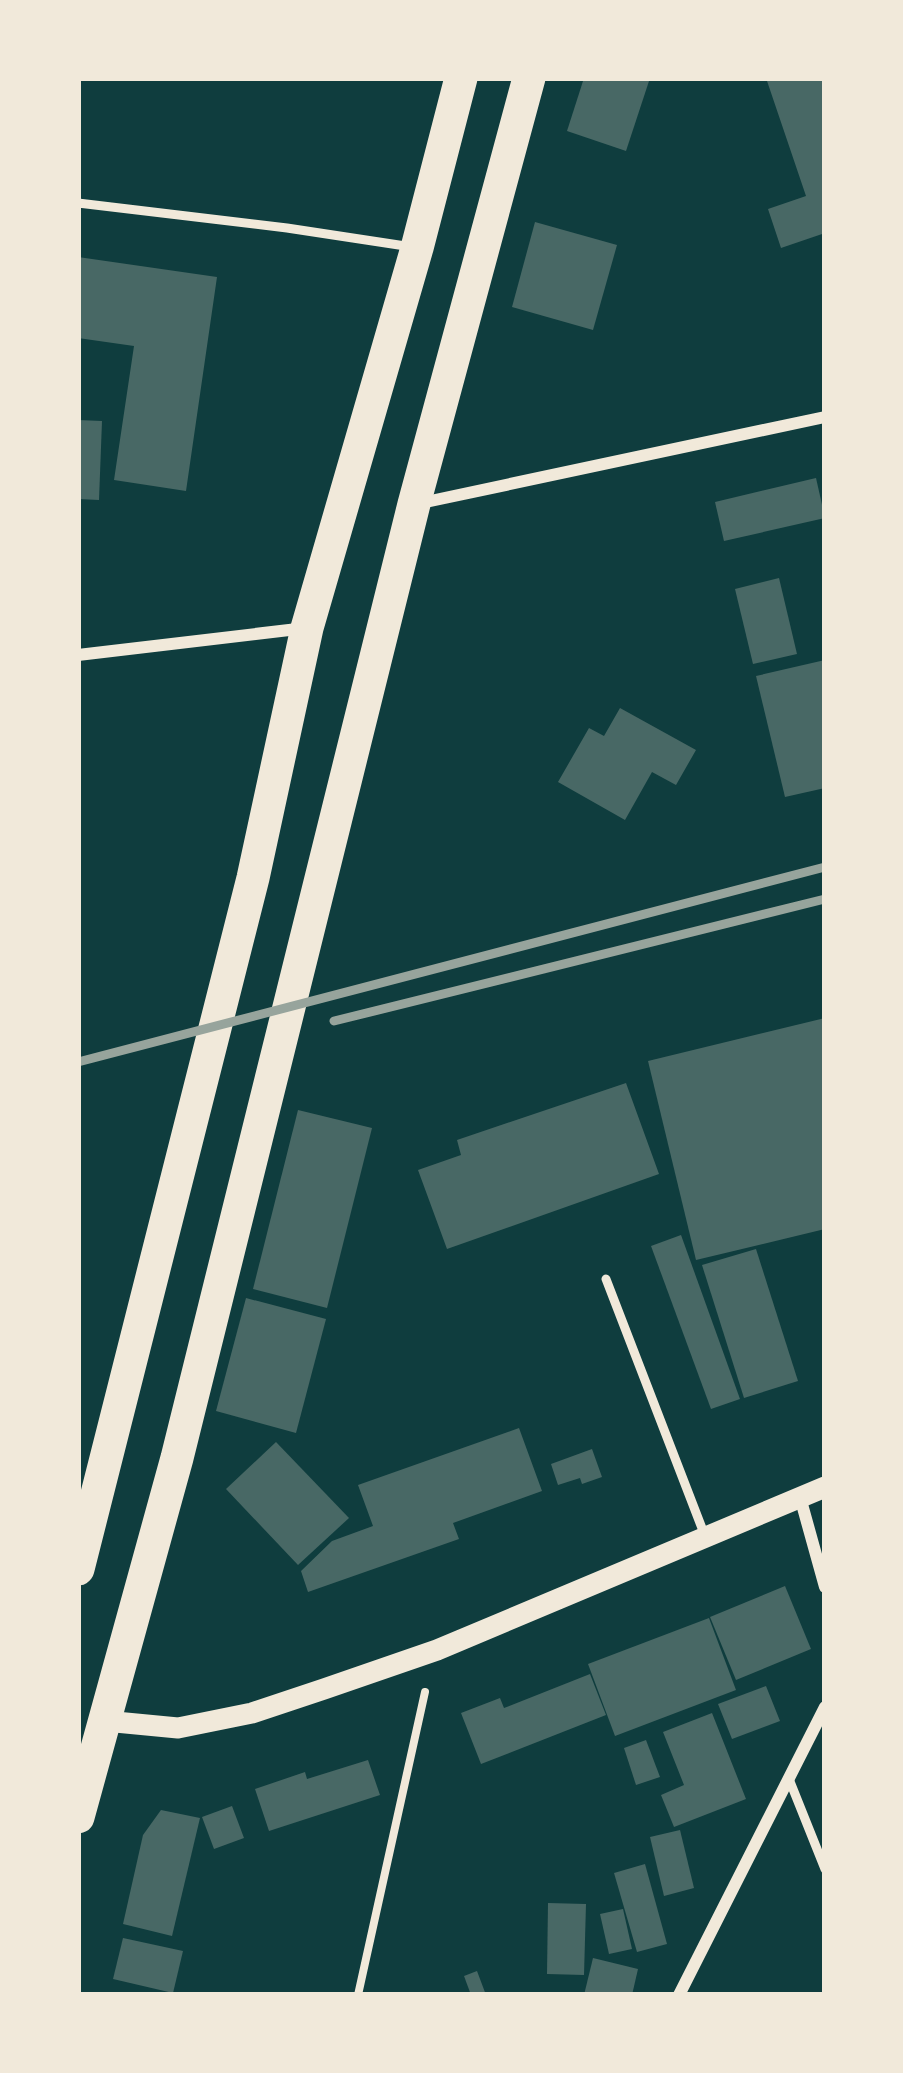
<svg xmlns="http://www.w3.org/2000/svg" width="903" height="2073" font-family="Overpass,sans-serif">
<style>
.building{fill:#486865}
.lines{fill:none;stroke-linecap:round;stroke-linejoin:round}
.path{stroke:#f1e9da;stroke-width:8}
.service{stroke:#f1e9da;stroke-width:9}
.minor{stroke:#f1e9da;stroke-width:12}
.tertiary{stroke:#f1e9da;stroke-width:21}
.trunk{stroke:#f1e9da;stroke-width:33}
.rail{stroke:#97a49c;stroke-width:9}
</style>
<rect width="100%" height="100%" fill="#0f3d3e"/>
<g class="building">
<polygon points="584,78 650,78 626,151 567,131"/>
<polygon points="766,78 825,78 825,233 781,248 768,209 806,196"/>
<polygon points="535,222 617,245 593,330 512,307"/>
<polygon points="78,257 217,277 186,491 114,480 134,346 78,338"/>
<polygon points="78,420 102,421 99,500 78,499"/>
<polygon points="816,478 825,518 724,541 715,502"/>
<polygon points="779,578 797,654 753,664 735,589"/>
<polygon points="825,660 825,788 785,797 756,676"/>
<polygon points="620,708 696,750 676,785 652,772 625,820 558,782 589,728 604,736"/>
<polygon points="825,1018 825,1229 696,1260 648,1061"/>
<polygon points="626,1083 659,1174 447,1249 418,1170 461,1155 457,1140"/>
<polygon points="298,1110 372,1128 327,1308 253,1289"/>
<polygon points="681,1235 740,1399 711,1409 651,1246"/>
<polygon points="756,1249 798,1381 744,1398 702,1265"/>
<polygon points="246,1298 326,1319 296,1433 216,1411"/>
<polygon points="519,1428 542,1491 453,1523 459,1539 308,1592 301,1571 332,1541 373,1526 358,1485"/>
<polygon points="276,1442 349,1518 298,1565 226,1489"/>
<polygon points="592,1449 602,1477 582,1484 580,1478 558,1485 551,1464"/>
<polygon points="785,1586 811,1649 736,1680 710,1617"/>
<polygon points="709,1618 736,1690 615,1736 588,1664"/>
<polygon points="590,1674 606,1715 481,1764 461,1713 500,1698 504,1708"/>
<polygon points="766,1686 780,1721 732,1739 718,1704"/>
<polygon points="712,1713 746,1799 674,1827 661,1795 684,1785 663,1732"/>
<polygon points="646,1740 660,1777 636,1785 624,1748"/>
<polygon points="368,1760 380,1795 269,1831 255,1789 305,1772 307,1779"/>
<polygon points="232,1806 244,1838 214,1849 202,1817"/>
<polygon points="161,1810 200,1818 172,1936 123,1924 143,1835"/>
<polygon points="680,1830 694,1888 664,1896 650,1837"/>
<polygon points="645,1864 667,1944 637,1952 614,1873"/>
<polygon points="548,1903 586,1904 584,1975 547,1974"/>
<polygon points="623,1909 632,1949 609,1954 600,1914"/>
<polygon points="123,1938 183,1951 173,1993 113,1979"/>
<polygon points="593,1958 638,1969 632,1995 584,1995"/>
<polygon points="477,1971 486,1995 471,1995 464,1976"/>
</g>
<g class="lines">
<polyline class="path" points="358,1995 425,1692"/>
<g class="service">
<polyline points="78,203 287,228 412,247"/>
<polyline points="606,1279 705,1536"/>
<polyline points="789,1779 825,1869"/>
</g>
<g class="minor">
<polyline points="421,503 825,417"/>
<polyline points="78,655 306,628"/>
<polyline points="800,1497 825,1587"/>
<polyline points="679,1995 825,1707"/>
</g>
<polyline class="tertiary" points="105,1721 178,1728 252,1713 324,1689 437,1650 825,1487"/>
<g class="trunk">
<polyline points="78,1569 253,878 307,628 417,248 461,78"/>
<polyline points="78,1817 177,1458 414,504 529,78"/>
</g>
<g class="rail">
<polyline points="334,1021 825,899"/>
<polyline points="78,1062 825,867"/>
</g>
</g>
<rect width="903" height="2073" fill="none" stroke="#f1e9da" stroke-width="162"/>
</svg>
